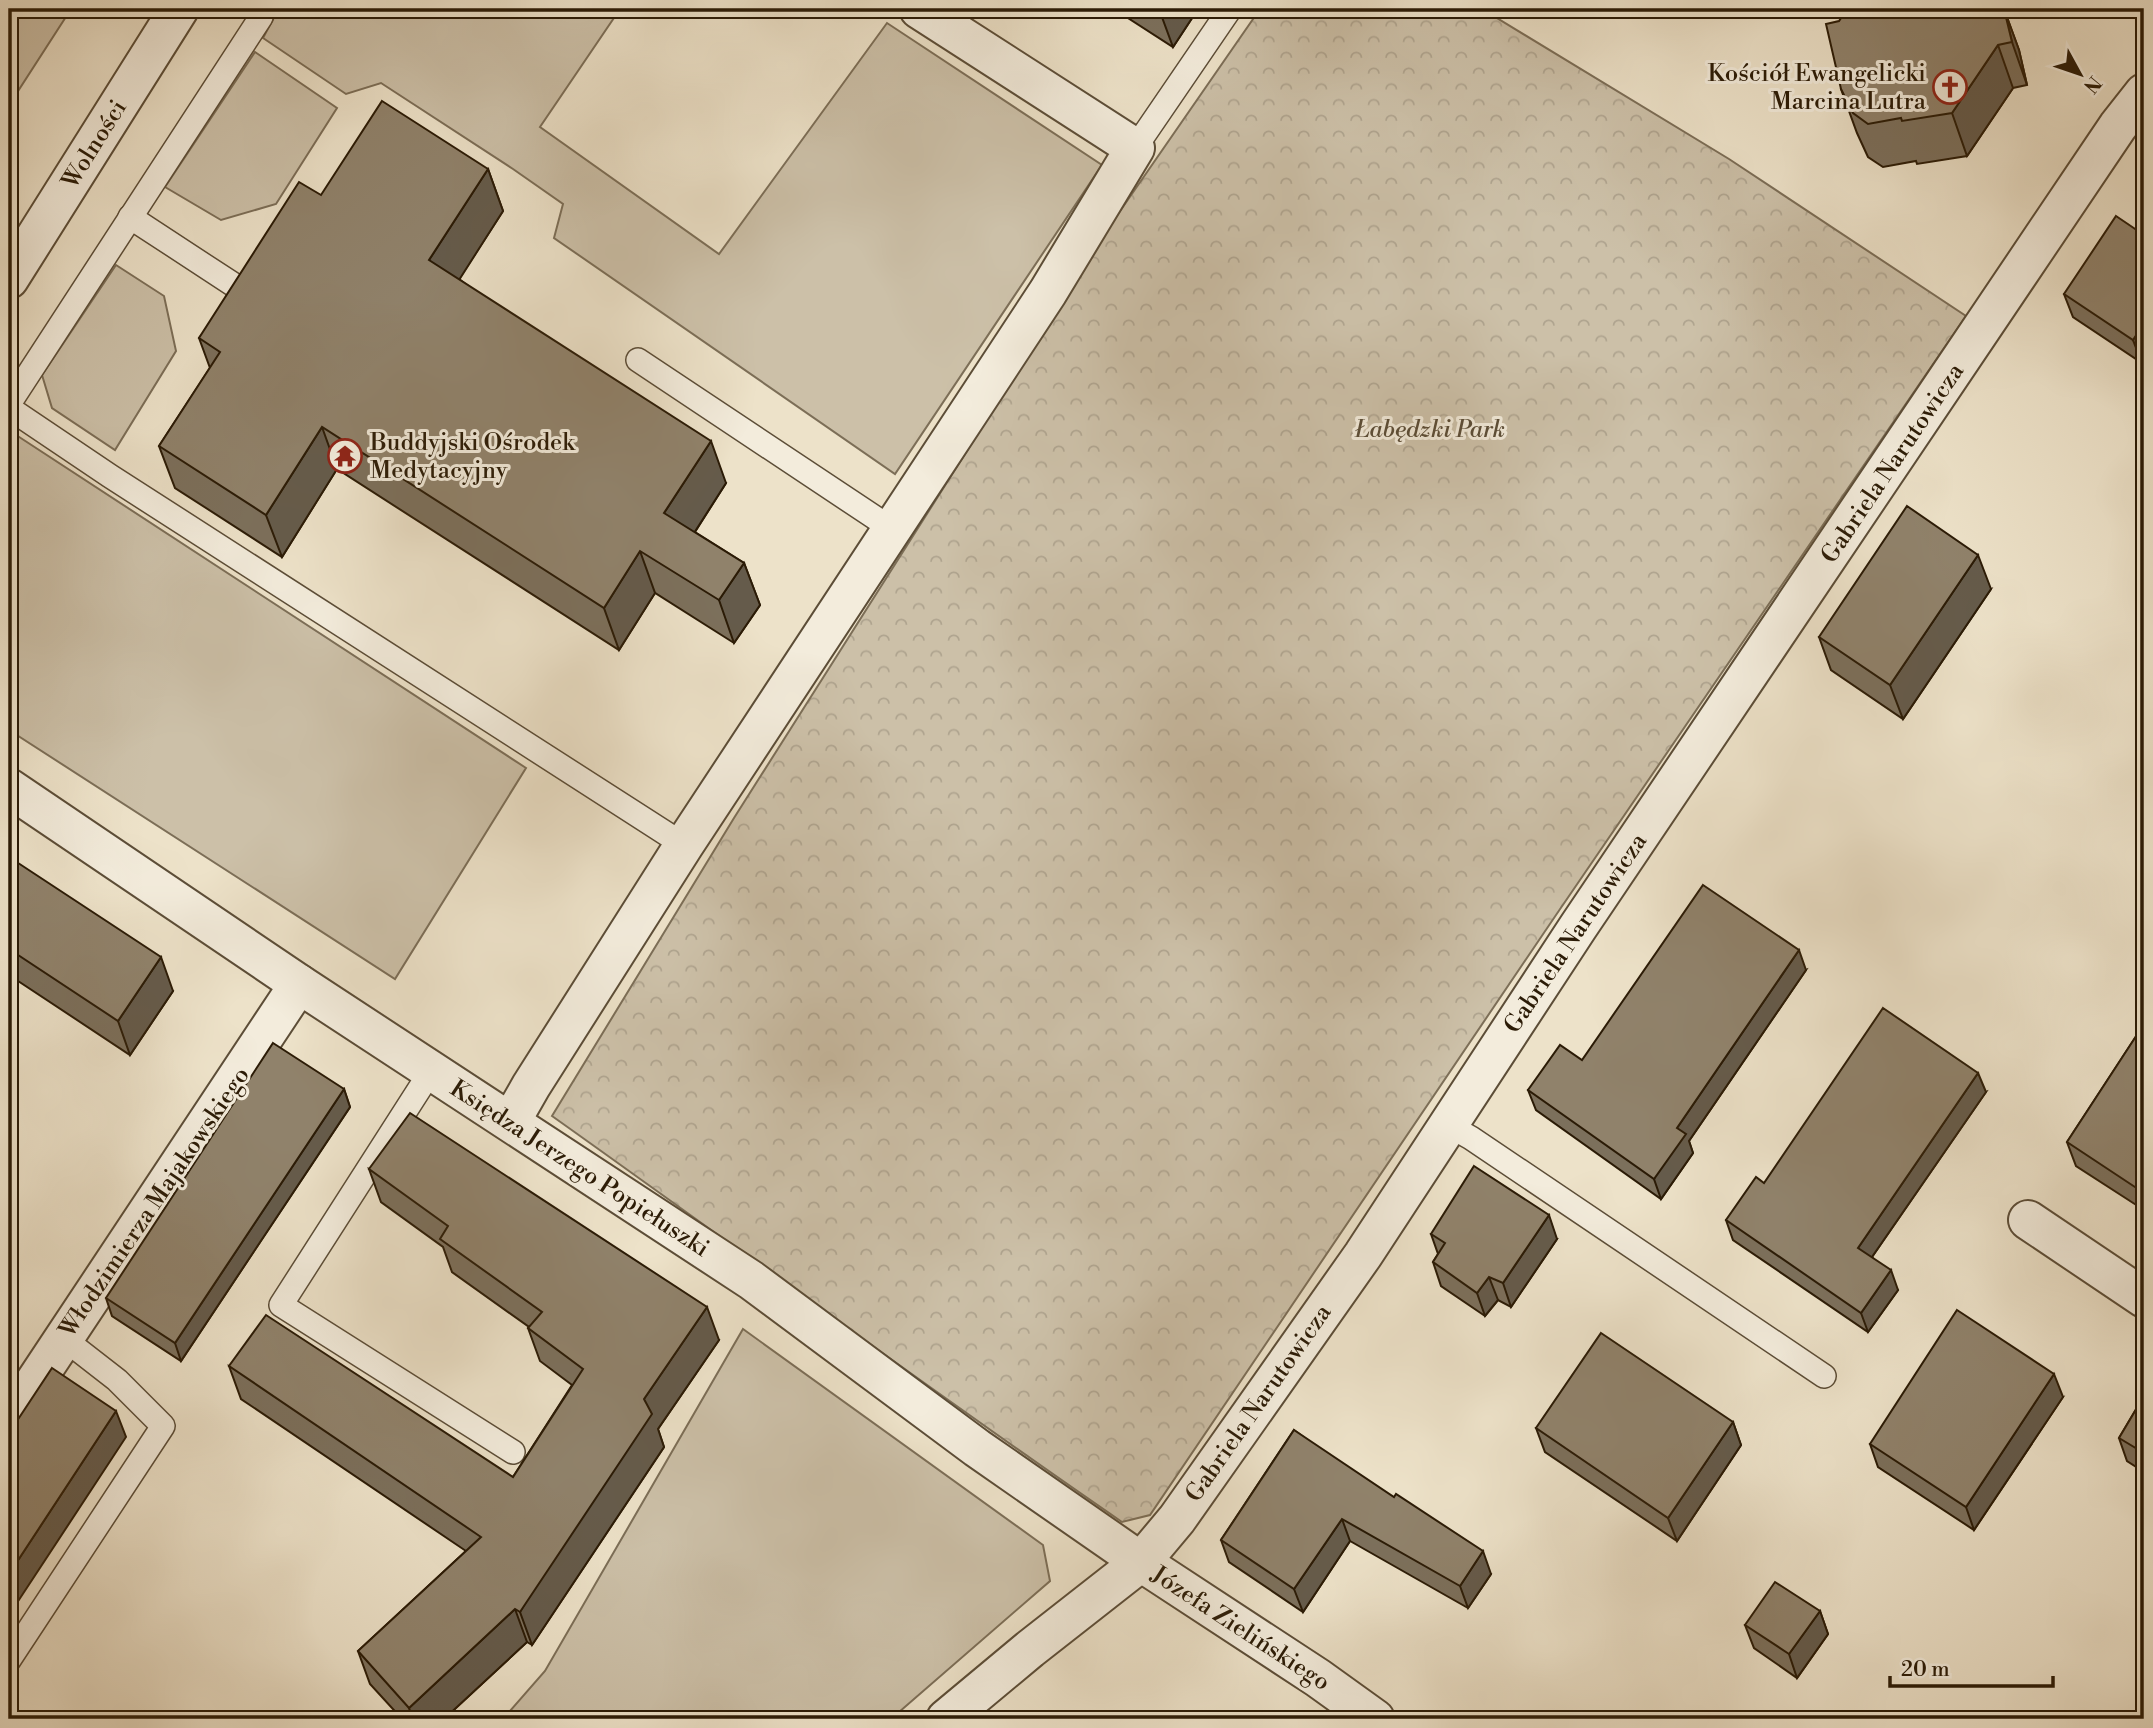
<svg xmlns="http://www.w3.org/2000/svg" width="2153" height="1728" font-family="'Libre Bodoni',serif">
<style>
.grass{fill:#ccc0a8;stroke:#7c6e57;stroke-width:2}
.park{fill:url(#park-crowns);stroke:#7c6e57;stroke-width:2}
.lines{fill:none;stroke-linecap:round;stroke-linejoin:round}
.service-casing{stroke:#5c4d37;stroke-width:26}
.minor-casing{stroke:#5c4d37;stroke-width:42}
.service{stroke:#f3ecdc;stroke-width:23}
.minor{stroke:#f3ecdc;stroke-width:38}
.wall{fill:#7c705c;stroke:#2b1b06;stroke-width:2}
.shaded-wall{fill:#655b4b;stroke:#2b1b06;stroke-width:2}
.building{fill:#90826b;stroke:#2b1b06;stroke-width:2}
.labels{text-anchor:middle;stroke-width:6;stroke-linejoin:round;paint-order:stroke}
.poi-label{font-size:24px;fill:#2b1b06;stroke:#f3ecdc;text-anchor:end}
.street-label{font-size:24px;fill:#2b1b06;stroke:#f3ecdc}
.park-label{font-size:24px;font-style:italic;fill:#5b4d37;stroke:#f3ecdc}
</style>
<defs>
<pattern id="park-crowns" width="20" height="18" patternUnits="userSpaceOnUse" patternTransform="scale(1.75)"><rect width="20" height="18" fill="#ccc0a8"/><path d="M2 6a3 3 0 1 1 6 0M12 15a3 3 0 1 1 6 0" fill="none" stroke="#afa48f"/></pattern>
</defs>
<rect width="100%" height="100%" fill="#ede2c9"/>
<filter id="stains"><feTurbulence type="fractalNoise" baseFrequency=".00286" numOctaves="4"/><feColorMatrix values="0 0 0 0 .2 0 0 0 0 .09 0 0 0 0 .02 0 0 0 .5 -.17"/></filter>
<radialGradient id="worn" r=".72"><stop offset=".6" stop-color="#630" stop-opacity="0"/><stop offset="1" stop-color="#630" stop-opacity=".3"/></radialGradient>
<g class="grass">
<polygon points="9,9 71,9 9,105"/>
<polygon points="276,9 620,9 540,127 719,254 887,23 1102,165 895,474 554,238 563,204 513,169 381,83 346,94 263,38 278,10"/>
<polygon points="255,52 337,108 276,204 221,220 165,187"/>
<polygon points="116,265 164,296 176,351 115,450 52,408 42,375"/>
<polygon points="10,431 526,768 395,979 9,730"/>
<polygon points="743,1329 1043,1545 1050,1581 891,1719 503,1719 545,1671"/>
</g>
<path class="park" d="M1260 9H1482L1729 159 1966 316 1556 915 1150 1515 1122 1522C930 1390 742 1251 552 1116L734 818 1109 227Z"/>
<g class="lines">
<g class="service-casing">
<g id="service">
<polyline points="1135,148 1230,9"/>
<polyline points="130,217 234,285"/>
<polyline points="638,360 892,529"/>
<polyline points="9,404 261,17"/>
<polyline points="9,408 110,476 684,845"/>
<polyline points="431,1071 281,1305 513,1452"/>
<polyline points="1448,1125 1471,1138 1824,1376"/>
<polyline points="9,1660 163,1426 117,1380 63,1338"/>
</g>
</g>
<g class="minor-casing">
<g id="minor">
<polyline points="9,279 179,9"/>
<polyline points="9,788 299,984 751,1280 977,1448 1141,1562 1318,1678 1375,1719"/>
<polyline points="511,1121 531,1086 684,845 1048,292 1135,148 919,9"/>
<polyline points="2028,1220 2144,1298"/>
<polyline points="9,1421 299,984"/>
<polyline points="946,1719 1030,1649 1141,1562 1177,1519 1363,1255 1578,927 2118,126 2144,93"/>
</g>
</g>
<use href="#service" class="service"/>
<use href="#minor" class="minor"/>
</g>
<g class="wall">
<polygon points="1114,9 1198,9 1173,47"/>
<polygon points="2004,9 2019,50 2027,85 2013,88 1967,156 1917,164 1916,161 1883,167 1868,157 1857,133 1841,89"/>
<polygon points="488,169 503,211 459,279 726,483 695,532 744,563 760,605 734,643 655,593 619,650 337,469 282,557 175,488 159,446 210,368 199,338 321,195"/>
<polygon points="2144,235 2144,360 2142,363 2073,317 2064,294"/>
<polygon points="1991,589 1903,719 1831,670 1819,637"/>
<polygon points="9,857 173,991 130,1055 9,975"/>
<polygon points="1806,970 1689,1141 1693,1153 1661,1199 1536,1110 1528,1090 1582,1060"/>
<polygon points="2144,1024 2144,1210 2076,1166 2067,1142"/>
<polygon points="344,1089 350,1107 181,1361 112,1316 106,1298"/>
<polygon points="1986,1092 1872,1257 1898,1290 1868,1332 1733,1240 1726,1220 1764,1183"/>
<polygon points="369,1169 719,1340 658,1429 664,1447 532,1645 527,1642 444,1719 402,1719 370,1684 358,1651 466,1551 241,1399 229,1366 513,1477 572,1385 540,1361 528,1328 529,1327 452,1272 443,1247 381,1202"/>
<polygon points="1431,1234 1557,1239 1511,1307 1498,1300 1485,1316 1441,1286 1433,1262 1438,1254"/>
<polygon points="2144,1396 2144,1472 2127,1461 2119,1438"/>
<polygon points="2063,1397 1974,1530 1878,1467 1870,1444"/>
<polygon points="1733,1422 1741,1445 1677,1541 1545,1452 1536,1428"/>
<polygon points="1294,1430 1491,1574 1468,1608 1350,1541 1303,1612 1229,1562 1221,1540"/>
<polygon points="1820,1611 1828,1634 1797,1678 1754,1648 1745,1625"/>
</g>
<g class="shaded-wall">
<polygon points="1159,9 1198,9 1173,47"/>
<polygon points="2004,9 2019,50 2027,85 2012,42"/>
<polygon points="1998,45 2013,88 1967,156 1952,113"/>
<polygon points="488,169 503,211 445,302 429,260"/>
<polygon points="2144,323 2144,360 2142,363 2133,340"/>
<polygon points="322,427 337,469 282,557 266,515"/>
<polygon points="711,441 726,483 680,555 664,513"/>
<polygon points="640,551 655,593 619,650 604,608"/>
<polygon points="1978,555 1991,589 1903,719 1890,685"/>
<polygon points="744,563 760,605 734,643 719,600"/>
<polygon points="1799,950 1806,970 1689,1141 1693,1153 1661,1199 1654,1179 1677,1128"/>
<polygon points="161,957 173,991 130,1055 118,1021"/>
<polygon points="1978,1073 1986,1092 1865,1267 1858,1248"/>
<polygon points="344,1089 350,1107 181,1361 175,1343"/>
<polygon points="1549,1215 1557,1239 1511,1307 1503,1283"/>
<polygon points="1891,1270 1898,1290 1868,1332 1861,1313"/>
<polygon points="1489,1277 1498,1300 1485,1316 1477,1293"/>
<polygon points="707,1307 719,1340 658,1429 664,1447 532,1645 520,1612 644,1399"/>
<polygon points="2054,1374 2063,1397 1974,1530 1966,1507"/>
<polygon points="116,1411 126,1437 9,1615 9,1574"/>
<polygon points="1733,1422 1741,1445 1677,1541 1668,1518"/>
<polygon points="1342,1519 1350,1541 1303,1612 1294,1589"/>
<polygon points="1483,1551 1491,1574 1468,1608 1460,1586"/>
<polygon points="515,1609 527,1642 444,1719 413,1719 409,1708"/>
<polygon points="1820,1611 1828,1634 1797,1678 1789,1654"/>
</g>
<g class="building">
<polygon points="1847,9 2004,9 2012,42 1998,45 1952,113 1902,121 1901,118 1868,124 1853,113 1841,89 1826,24 1839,21"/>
<polygon points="382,101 488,169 429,260 711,441 664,513 744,563 719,600 640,551 604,608 322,427 266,515 159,446 220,352 199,338 299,182 321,195"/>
<polygon points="2116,216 2144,235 2144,323 2133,340 2064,294"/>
<polygon points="1907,506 1978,555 1890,685 1819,637"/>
<polygon points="9,857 161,957 118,1021 9,949"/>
<polygon points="1703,885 1799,950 1677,1128 1686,1134 1654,1179 1528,1090 1560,1045 1582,1060"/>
<polygon points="1883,1008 1978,1073 1858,1248 1891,1270 1861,1313 1726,1220 1756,1177 1764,1183"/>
<polygon points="2144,1024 2144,1193 2067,1142"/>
<polygon points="273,1043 344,1089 175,1343 106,1298"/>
<polygon points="410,1113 707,1307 644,1399 652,1414 520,1612 515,1609 409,1708 358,1651 481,1537 229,1366 266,1315 513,1477 583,1369 528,1328 542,1312 440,1239 448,1226 369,1169"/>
<polygon points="1474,1166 1549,1215 1503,1283 1489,1277 1477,1293 1433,1262 1445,1243 1431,1234"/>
<polygon points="1957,1310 2054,1374 1966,1507 1870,1444"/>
<polygon points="1601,1333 1733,1422 1668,1518 1536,1428"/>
<polygon points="52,1368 116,1411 9,1574 9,1433"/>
<polygon points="2144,1396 2144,1453 2119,1438"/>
<polygon points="1294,1430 1394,1497 1396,1494 1483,1551 1460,1586 1342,1519 1294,1589 1221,1540"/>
<polygon points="1775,1582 1820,1611 1789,1654 1745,1625"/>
</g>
<defs>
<g id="church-ring" transform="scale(1.75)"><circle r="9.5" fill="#f3ecdc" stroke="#8f2418" stroke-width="1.5"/><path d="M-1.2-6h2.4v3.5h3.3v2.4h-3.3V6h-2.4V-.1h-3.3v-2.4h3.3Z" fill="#8f2418"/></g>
<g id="temple-ring" transform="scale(1.75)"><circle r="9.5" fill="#f3ecdc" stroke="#8f2418" stroke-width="1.5"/><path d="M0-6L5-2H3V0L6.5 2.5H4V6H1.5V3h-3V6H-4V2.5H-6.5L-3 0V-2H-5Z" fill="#8f2418"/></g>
</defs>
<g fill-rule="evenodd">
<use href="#church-ring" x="1950" y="87"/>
<use href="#temple-ring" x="345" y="456"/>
</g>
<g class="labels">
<g class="poi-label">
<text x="1926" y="81">Kościół Ewangelicki<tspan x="1926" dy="28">Marcina Lutra</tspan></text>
<text x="370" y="450" text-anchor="start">Buddyjski Ośrodek<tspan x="370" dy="28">Medytacyjny</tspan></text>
</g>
<g class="street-label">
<text transform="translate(94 144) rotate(-58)" y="8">Wolności</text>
<text transform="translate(1892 463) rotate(-56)" y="8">Gabriela Narutowicza</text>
<text transform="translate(1575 933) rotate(-56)" y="8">Gabriela Narutowicza</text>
<text transform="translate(580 1168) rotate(33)" y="8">Księdza Jerzego Popiełuszki</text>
<text transform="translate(154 1202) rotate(-56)" y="8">Włodzimierza Majakowskiego</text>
<text transform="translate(1258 1403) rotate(-55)" y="8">Gabriela Narutowicza</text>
<text transform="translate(1241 1628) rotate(33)" y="8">Józefa Zielińskiego</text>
</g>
<g class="park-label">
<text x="1430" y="437">Łabędzki Park</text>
</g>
</g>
<rect width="2153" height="1728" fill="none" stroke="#ede2c9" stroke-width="35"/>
<rect x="10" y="10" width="2132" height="1707" fill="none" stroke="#2b1b06" stroke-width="3.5"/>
<rect x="18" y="18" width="2118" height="1693" fill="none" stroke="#2b1b06" stroke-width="2"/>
<g transform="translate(2080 74) rotate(130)" stroke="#f3ecdc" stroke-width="5" paint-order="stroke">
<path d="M0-5L12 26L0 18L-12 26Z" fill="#2b1b06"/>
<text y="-10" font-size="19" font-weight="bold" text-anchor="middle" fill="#2b1b06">N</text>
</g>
<path d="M1890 1676v10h163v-10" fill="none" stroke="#2b1b06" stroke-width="3.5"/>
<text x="1901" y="1676" font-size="21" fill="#2b1b06" stroke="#f3ecdc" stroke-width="5" paint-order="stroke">20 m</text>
<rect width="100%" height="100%" filter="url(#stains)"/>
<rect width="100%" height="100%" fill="url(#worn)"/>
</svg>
